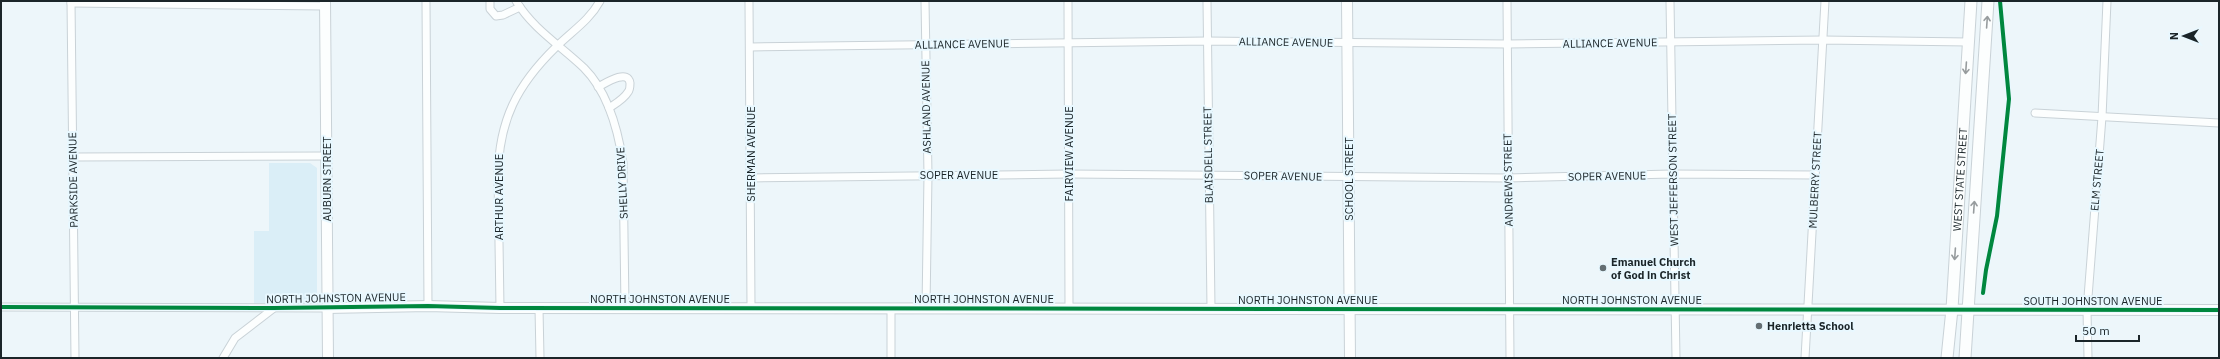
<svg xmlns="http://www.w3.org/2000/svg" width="2220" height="359" font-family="'IBM Plex Sans',sans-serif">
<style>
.built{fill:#daeef7}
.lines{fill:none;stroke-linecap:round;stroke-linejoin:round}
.street-casing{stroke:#c9d2d7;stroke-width:9}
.secondary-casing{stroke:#c9d2d7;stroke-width:12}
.primary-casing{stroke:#c9d2d7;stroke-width:13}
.street{stroke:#fcfefe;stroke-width:7}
.secondary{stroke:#fcfefe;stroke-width:10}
.primary{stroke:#fcfefe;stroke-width:11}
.cycleway-casing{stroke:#e8f8ff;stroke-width:6}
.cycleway{stroke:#00873e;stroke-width:4}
.oneway{stroke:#979c9e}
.poi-dot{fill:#646e72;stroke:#e8f8ff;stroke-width:1.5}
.labels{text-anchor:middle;stroke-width:4;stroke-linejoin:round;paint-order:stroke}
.street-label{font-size:11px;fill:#1b2529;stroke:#e8f8ff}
.poi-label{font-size:11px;font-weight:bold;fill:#1b2529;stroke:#e8f8ff;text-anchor:start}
</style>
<rect width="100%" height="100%" fill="#edf6fa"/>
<polygon class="built" points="269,163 310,163 317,168 317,296 311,303 254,304 254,231 269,231"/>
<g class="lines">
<g class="street-casing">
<g id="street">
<polyline points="71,1 75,358"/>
<polyline points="426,1 428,306"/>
<polyline points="490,1 490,9 496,16 503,15 520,7"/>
<path d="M516 1C533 29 561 46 584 68 608 92 618 129 623 163L625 308"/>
<polyline points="749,1 751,307"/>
<polyline points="925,1 928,175 926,308"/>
<polyline points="1068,1 1069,308"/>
<polyline points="1207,1 1211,308"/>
<polyline points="1507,1 1510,358"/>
<polyline points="1670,1 1676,358"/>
<polyline points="71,3 325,6"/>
<polyline points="750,47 1207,41 1507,44 1823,40 1968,42"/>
<path d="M598 87C604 84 628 68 630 83 630 86 630 90 628 92 624 99 615 104 609 108"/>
<polyline points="2035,113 2219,123"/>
<polyline points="73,157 327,156"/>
<polyline points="751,178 1069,174 1508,178 1672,174 1815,175"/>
<polyline points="1,307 327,308"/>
<path d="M500 308 498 175C499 120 517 85 556 47 572 31 589 21 600 1"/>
<polyline points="539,308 540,358"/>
<polyline points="891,309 891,358"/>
<polyline points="223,358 235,338 274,308"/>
<polyline points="1805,358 1825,1"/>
<polyline points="2088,358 2087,310 2102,117 2107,1"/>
</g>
</g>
<g class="secondary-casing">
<g id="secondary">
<polyline points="325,1 328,358"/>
<polyline points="1347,1 1350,358"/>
<polyline points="327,308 428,306 500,308 2219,310"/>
</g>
</g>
<g class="primary-casing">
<g id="primary">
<path id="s1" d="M1947 358 1952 309 1971 1"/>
<polyline points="1965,358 1988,1"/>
</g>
</g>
<use href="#street" class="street"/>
<use href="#secondary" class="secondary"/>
<use href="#primary" class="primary"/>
<g class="cycleway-casing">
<g id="cycleway">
<polyline points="1983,293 1986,270 1997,216 2009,99 2000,1"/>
<polyline points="1,307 274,308 428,306 500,308 2219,310"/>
</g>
</g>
<use href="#cycleway" class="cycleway"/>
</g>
<defs><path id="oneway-shaft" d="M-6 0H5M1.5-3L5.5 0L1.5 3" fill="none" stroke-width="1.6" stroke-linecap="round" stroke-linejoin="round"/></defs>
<g class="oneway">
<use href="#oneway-shaft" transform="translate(1987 22) rotate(-86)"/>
<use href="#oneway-shaft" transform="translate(1966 68) rotate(94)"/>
<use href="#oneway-shaft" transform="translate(1974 207) rotate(-86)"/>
<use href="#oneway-shaft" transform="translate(1955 254) rotate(94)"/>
</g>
<g class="poi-dot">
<circle cx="1603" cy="268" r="4"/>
<circle cx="1759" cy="326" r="4"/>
</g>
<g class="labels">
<g class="street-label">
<text transform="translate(1286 42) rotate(1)" y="4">ALLIANCE AVENUE</text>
<text transform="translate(1610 43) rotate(-1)" y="4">ALLIANCE AVENUE</text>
<text transform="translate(962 44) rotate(-1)" y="4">ALLIANCE AVENUE</text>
<text transform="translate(926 107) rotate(-91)" y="4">ASHLAND AVENUE</text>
<text transform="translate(751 154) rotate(-90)" y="4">SHERMAN AVENUE</text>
<text transform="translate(1069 154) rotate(-90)" y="4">FAIRVIEW AVENUE</text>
<text transform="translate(1208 155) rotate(-91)" y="4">BLAISDELL STREET</text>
<text x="959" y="179">SOPER AVENUE</text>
<text transform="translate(1283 176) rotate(1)" y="4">SOPER AVENUE</text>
<text transform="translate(1607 176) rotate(-1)" y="4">SOPER AVENUE</text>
<text transform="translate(327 179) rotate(-90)" y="4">AUBURN STREET</text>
<text transform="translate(1349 179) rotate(-90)" y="4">SCHOOL STREET</text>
<text transform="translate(73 180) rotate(-91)" y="4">PARKSIDE AVENUE</text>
<text transform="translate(1508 180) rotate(-91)" y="4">ANDREWS STREET</text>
<text transform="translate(1673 180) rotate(-91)" y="4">WEST JEFFERSON STREET</text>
<text transform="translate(1815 180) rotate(-87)" y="4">MULBERRY STREET</text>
<text dy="4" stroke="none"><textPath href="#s1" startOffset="179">WEST STATE STREET</textPath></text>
<text transform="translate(2097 180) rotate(-85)" y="4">ELM STREET</text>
<text transform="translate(622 183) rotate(-93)" y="4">SHELLY DRIVE</text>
<text transform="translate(499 197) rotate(-90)" y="4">ARTHUR AVENUE</text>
<text transform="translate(336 298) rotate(-1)" y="4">NORTH JOHNSTON AVENUE</text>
<text x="660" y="303">NORTH JOHNSTON AVENUE</text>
<text x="984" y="303">NORTH JOHNSTON AVENUE</text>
<text x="1308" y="304">NORTH JOHNSTON AVENUE</text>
<text x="1632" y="304">NORTH JOHNSTON AVENUE</text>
<text x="2093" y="305">SOUTH JOHNSTON AVENUE</text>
</g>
<g class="poi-label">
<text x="1611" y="266">Emanuel Church<tspan x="1611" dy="13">of God in Christ</tspan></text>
<text x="1767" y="330">Henrietta School</text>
</g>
</g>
<rect width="2220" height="359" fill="none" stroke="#1b2529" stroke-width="4"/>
<g transform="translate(2184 36) rotate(270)" stroke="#e8f8ff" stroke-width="3" paint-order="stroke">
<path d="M0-3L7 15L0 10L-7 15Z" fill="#1b2529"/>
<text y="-6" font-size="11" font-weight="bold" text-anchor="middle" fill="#1b2529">N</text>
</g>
<path d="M2076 335v6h63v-6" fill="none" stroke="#1b2529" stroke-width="2"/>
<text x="2082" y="335" font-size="12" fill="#1b2529" stroke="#e8f8ff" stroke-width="3" paint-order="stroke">50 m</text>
</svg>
